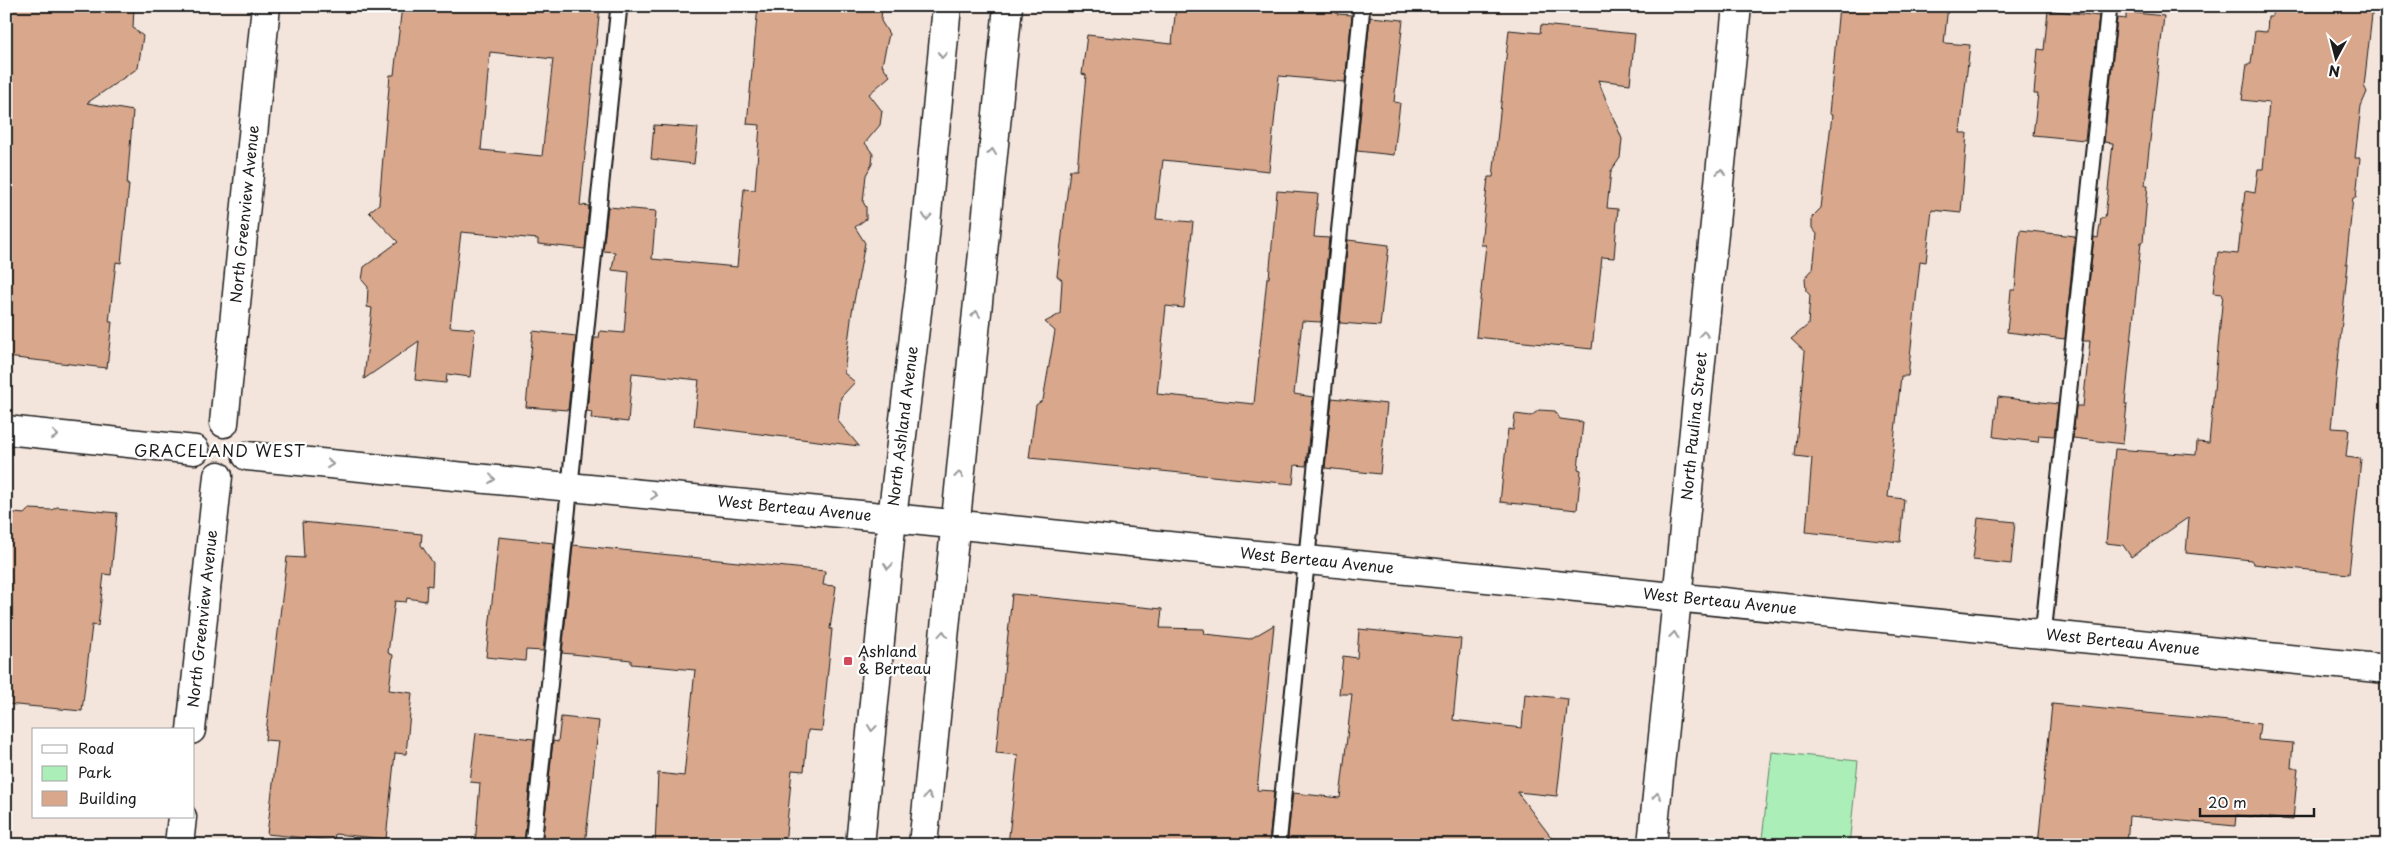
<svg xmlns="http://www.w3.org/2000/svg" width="2393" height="851" font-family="'Playpen Sans',sans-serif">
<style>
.green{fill:#abeeb7;stroke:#64856a}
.building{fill:#d9a88c;stroke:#1c1c1c;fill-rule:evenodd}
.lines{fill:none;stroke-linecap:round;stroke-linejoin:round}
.service-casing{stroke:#1c1c1c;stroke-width:19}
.minor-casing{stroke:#1c1c1c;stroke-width:31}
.secondary-casing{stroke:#1c1c1c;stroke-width:31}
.service{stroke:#fff;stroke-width:15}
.minor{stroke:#fff;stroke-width:28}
.secondary{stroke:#fff;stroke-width:28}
.oneway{stroke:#999}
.poi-dot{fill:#d1495b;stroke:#fff;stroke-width:2}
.labels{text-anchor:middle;stroke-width:4.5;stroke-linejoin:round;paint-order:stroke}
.street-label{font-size:15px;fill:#1c1c1c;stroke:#fff}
.poi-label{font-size:15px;fill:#1c1c1c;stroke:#fff;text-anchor:start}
.neighbourhood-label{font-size:16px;letter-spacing:1px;fill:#1c1c1c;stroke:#fff}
</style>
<rect width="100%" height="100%" fill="#f4e5dc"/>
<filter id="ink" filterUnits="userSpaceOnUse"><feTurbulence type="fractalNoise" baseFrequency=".02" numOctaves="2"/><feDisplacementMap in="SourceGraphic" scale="10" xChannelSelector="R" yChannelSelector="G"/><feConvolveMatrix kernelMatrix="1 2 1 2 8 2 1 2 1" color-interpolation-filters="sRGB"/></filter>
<g filter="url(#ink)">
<polygon class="green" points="1772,752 1858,761 1849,845 1819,845 1762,839"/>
<g class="building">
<polygon points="9,6 134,6 133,28 143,36 138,68 87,103 133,111 127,185 129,185 121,263 116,262 109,322 112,322 107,368 6,357 6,40"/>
<path d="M402 6H600L580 205 589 206 585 249 538 244V239L461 232 450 327 475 329 470 377 447 374 446 383 415 380 419 341 364 379 372 308 367 307 368 287 362 280 364 267 398 242 369 212 379 204 390 75H394ZM490 52 553 59 542 156 481 150Z"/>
<polygon points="758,6 882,6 881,21 889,34 882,65 890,76 869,94 882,111 880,125 865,143 873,154 872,164 866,175 863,202 866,207 866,219 855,227 865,243 852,312 844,373 855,382 841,397 838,421 859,446 694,426 699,380 632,373 628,422 591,418 592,412 587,411 594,338 599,338 600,331 624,333 629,272 612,270 615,252 603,251 608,207 656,211 652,259 737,267 744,189 755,190 760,125 747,124"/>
<polygon points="1176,6 1337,6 1337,14 1352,15 1345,82 1279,76 1269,171 1163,160 1156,219 1193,222 1184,308 1166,306 1157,394 1254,404 1267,278 1269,278 1277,191 1318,194 1314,237 1329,238 1321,322 1302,321 1294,394 1313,397 1306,466 1295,465 1293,484 1029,458 1036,405 1043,400 1055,331 1045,322 1060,314 1062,280 1057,276 1070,170 1077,170 1086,75 1082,74 1087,35 1172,44"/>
<polygon points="1839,6 1948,6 1944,43 1970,45 1960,133 1967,133 1961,213 1932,210 1926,262 1920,261 1908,376 1901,376 1888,497 1904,499 1900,542 1806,532 1812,458 1795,456 1805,352 1791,339 1808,325 1810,295 1806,291 1805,278 1813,269 1817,234 1812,228 1812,217 1821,208 1832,115 1829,114"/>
<polygon points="2273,6 2373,6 2364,86 2367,92 2361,106 2355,158 2360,158 2356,198 2353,198 2346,264 2348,264 2331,428 2349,429 2346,457 2361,459 2349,574 2270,566 2254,564 2251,560 2186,553 2189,517 2131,557 2123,545 2106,543 2115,449 2196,455 2197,442 2209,443 2223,294 2213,293 2218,252 2238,254 2245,191 2255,193 2258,169 2263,169 2269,103 2242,100 2247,64 2251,64 2255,31 2267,32 2268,17 2272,17"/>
<polygon points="2048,10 2099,16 2085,140 2033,135 2038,94 2034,94 2038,49 2044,50"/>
<polygon points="2126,12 2164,16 2145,185 2148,185 2143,242 2141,242 2125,404 2127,404 2123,444 2073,438 2076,406 2083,406 2090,341 2083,341 2094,237 2098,238 2101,218 2105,218 2113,143 2104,142 2117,18 2126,19"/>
<polygon points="1370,17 1403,20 1394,102 1400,103 1394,155 1357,151"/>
<polygon points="1541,25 1635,34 1630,84 1598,80 1622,139 1620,158 1611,171 1607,208 1618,209 1614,258 1602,257 1592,349 1476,337 1486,245 1481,245 1488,177 1493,177 1509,30 1540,33"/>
<polygon points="654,125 698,128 694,164 651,159"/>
<polygon points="2020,230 2075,236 2065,339 2007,332 2011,290 2015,290"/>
<polygon points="1348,240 1389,245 1380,326 1340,323"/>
<polygon points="533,331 576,336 568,410 526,407"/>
<polygon points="1998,397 2058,404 2054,436 2039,435 2038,442 1994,437"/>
<polygon points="1332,398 1387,404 1380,474 1325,468"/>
<polygon points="1539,410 1555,411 1560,419 1583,422 1578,469 1581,470 1577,510 1500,502 1508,429 1513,430 1515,414 1531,416"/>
<polygon points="57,507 117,513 111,575 104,574 98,626 92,625 82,711 6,704 6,512 24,514 29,509 52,510"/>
<polygon points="1978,518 2015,522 2011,564 1973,560"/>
<polygon points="302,522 422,534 421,545 433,563 432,586 427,585 426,601 407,598 406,602 395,601 388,653 393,655 389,690 412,693 406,754 395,753 386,839 335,834 334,841 267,834 278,741 265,740 287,557 304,558"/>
<polygon points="499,537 554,543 543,651 526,650 525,661 486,657"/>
<polygon points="573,545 825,571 823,585 836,586 830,629 832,629 822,731 808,730 804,771 792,770 785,845 655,845 658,773 684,776 695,670 631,664 631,660 562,653"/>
<polygon points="1012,594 1162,609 1160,628 1204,629 1205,634 1250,639 1274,625 1257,790 1274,791 1269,845 1008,845 1018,755 996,753"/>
<polygon points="1359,629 1461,639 1453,720 1522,728 1525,694 1568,699 1557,796 1517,792 1557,845 1287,845 1293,793 1340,798 1352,694 1339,694 1343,656 1357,658"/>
<polygon points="2052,704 2260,724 2258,740 2293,743 2291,768 2298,768 2293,820 2236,815 2235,826 2129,816 2127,845 2038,845"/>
<polygon points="561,717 599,721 585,845 542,845 553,741 558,742"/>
<polygon points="476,733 534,739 524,845 475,845 480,783 470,782"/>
</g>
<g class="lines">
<g class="service-casing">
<g id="service">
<polyline points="2043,635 2109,6"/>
<polyline points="533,845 619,6"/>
<polyline points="1278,845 1362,6"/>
</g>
</g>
<g class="minor-casing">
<g id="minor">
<path id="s1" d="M224 423 266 6"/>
<polyline points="6,430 195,450"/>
<path id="s2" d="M247 456 892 518 2387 669"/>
<path id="s3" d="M191 730 218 476"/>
<polyline points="179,845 182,817"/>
<path id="s4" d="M1652 845 1737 6"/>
</g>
</g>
<g class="secondary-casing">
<g id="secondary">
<path id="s5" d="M860 845 892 518 920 287 947 6"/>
<polyline points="923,845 1008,6"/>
</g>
</g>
<use href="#service" class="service"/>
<use href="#minor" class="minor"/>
<use href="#secondary" class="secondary"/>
</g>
<defs><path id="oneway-chevron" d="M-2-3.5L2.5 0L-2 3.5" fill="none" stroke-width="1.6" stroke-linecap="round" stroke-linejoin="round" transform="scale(1.25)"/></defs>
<g class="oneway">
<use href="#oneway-chevron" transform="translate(942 55) rotate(95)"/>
<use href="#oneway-chevron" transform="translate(992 152) rotate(-84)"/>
<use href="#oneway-chevron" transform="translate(1721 172) rotate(-84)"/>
<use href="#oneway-chevron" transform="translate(927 217) rotate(95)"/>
<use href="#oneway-chevron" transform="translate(976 314) rotate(-84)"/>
<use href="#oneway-chevron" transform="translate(1704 334) rotate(-84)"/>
<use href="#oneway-chevron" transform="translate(55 435) rotate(6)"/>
<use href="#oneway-chevron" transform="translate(330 464) rotate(6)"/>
<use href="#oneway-chevron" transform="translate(959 475) rotate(-84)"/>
<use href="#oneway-chevron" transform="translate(492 479) rotate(6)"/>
<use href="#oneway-chevron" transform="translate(654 495) rotate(5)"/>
<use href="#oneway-chevron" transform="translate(888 566) rotate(96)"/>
<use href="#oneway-chevron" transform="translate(943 634) rotate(-85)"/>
<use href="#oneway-chevron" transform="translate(1674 635) rotate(-84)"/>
<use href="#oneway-chevron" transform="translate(872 728) rotate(96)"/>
<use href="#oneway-chevron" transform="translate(928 796) rotate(-85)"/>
<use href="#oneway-chevron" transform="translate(1657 796) rotate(-84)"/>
</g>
</g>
<rect class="poi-dot" x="843" y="656" width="10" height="10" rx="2.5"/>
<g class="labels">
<g class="street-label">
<text dy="5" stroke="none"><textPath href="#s1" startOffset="210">North Greenview Avenue</textPath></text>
<text dy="5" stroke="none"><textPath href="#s5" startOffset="421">North Ashland Avenue</textPath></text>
<text dy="5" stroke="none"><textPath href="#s4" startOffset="421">North Paulina Street</textPath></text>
<text dy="5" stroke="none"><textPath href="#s2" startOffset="550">West Berteau Avenue</textPath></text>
<text dy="5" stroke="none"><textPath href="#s2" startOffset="1075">West Berteau Avenue</textPath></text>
<text dy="5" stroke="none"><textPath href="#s2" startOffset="1480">West Berteau Avenue</textPath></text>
<text dy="5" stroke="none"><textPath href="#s3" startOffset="112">North Greenview Avenue</textPath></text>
<text dy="5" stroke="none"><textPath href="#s2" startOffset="1885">West Berteau Avenue</textPath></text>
</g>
<g class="poi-label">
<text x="858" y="657">Ashland<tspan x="858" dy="17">&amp; Berteau</tspan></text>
</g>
<g class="neighbourhood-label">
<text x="220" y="457">GRACELAND WEST</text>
</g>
</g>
<rect width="2393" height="851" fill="none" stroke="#fff" stroke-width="25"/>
<rect x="12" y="12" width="2368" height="826" fill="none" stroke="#1c1c1c" stroke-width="2" filter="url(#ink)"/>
<rect x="32" y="728" width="162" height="90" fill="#ffffff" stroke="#a4a4a4"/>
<rect x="42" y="745" width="25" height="8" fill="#ffffff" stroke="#a4a4a4"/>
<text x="78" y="754" font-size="15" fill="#1c1c1c">Road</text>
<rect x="42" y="766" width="25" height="15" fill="#abeeb7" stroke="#a4a4a4"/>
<text x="78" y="778" font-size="15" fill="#1c1c1c">Park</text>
<rect x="42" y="791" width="25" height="15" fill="#d9a88c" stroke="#a4a4a4"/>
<text x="78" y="804" font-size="15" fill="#1c1c1c">Building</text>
<g transform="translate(2336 58) rotate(187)" stroke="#ffffff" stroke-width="4" paint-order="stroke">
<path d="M0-4L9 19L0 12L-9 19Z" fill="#1c1c1c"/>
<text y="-8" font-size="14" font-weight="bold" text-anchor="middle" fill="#1c1c1c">N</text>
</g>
<path d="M2200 808v8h114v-8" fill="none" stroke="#1c1c1c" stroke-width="2.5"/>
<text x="2208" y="808" font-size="15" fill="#1c1c1c" stroke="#ffffff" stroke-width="4" paint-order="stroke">20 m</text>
</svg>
